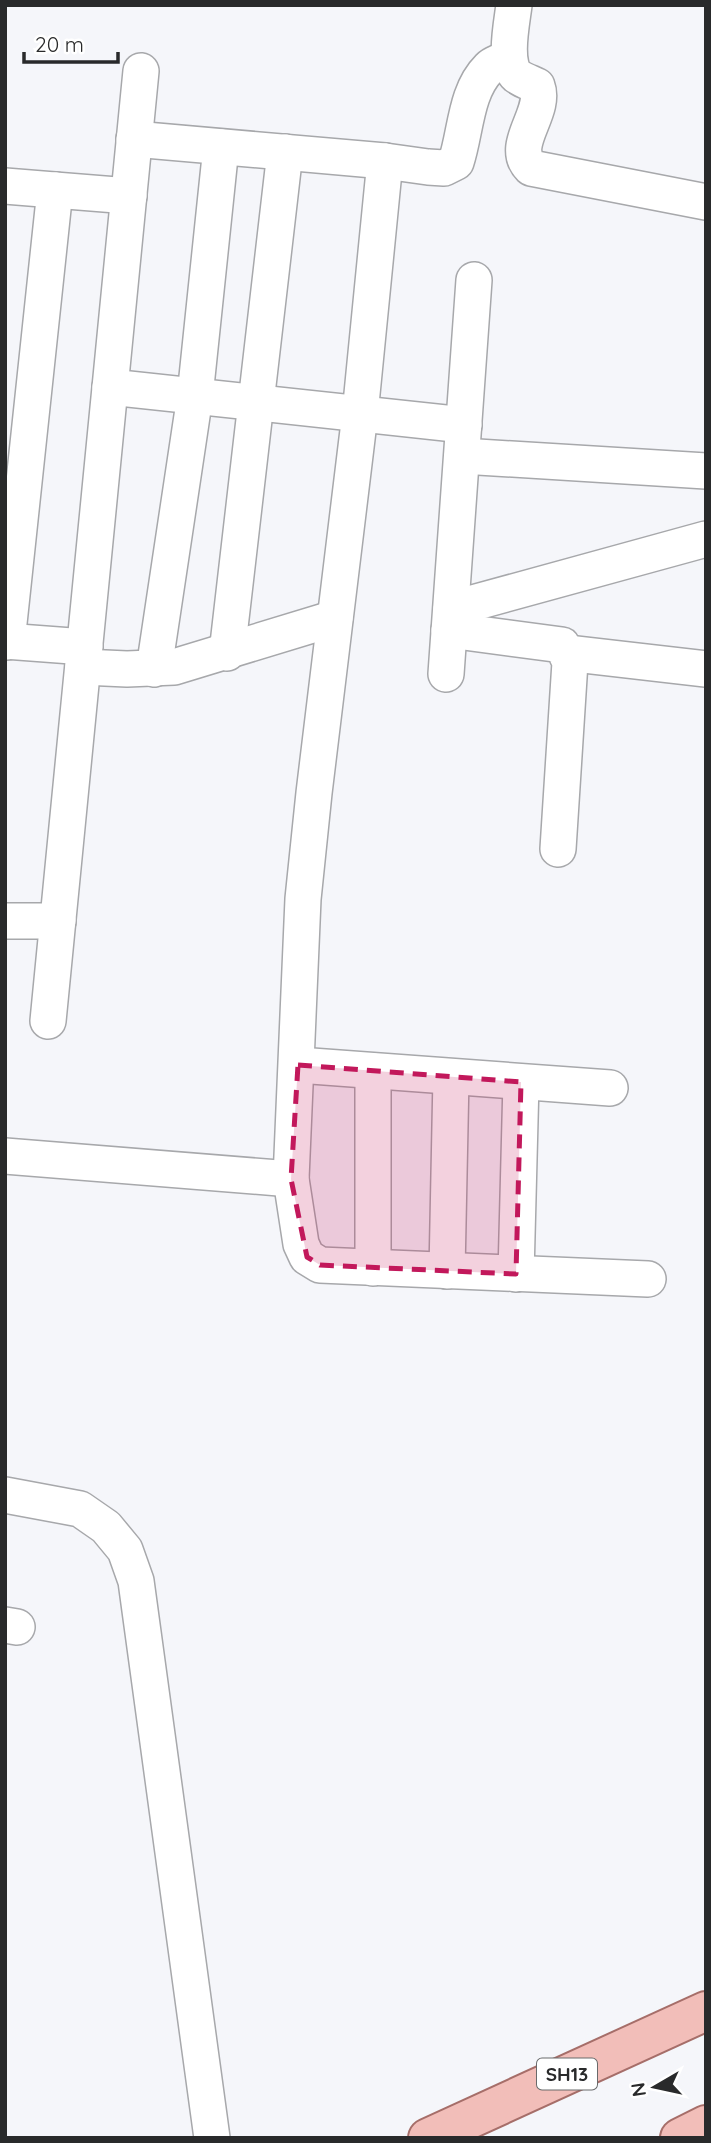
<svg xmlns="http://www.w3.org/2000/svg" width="711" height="2143" font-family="Quicksand,sans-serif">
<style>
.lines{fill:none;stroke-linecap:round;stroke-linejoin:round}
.minor-casing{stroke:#a7a8ab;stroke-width:38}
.major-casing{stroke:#a66e69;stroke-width:42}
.minor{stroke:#fff;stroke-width:35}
.major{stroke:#f2beb9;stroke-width:38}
.marked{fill:#c2185b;fill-opacity:0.2;stroke:#c2185b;stroke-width:5;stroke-dasharray:14 9;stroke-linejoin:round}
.labels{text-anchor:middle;stroke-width:6;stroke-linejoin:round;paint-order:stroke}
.shield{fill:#fff;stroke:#696a6b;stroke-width:2}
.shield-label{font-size:19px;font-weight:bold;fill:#292a2b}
</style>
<rect width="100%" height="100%" fill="#f5f6fa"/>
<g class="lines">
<g class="minor-casing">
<g id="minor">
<path d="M514 5C512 22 503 64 517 76 522 80 531 83 537 86 547 113 508 145 531 168L706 202"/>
<path d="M134 139 385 161 428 167 444 168 456 162C466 132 465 92 489 68 494 63 502 61 509 59"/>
<polyline points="385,161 360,414 314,793 303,899 291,1179 301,1244 307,1257 320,1265 648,1279"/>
<polyline points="5,186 129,196"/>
<polyline points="110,387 464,425"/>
<polyline points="462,456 706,471"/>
<polyline points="451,609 706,539"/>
<polyline points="449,630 562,645 570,662 558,849"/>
<polyline points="5,641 85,647"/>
<polyline points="7,642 55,190"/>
<polyline points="227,653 285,152"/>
<polyline points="567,653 706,669"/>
<polyline points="83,667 127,669 174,667 335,618"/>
<polyline points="154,669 195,396 221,147"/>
<polyline points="446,674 474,280"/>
<polyline points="5,921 58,921"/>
<polyline points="48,1021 141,71"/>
<polyline points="298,1065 610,1088"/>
<polyline points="5,1156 291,1179"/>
<polyline points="373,1268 373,1071"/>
<polyline points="447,1271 451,1077"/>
<polyline points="516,1274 521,1082"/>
<polyline points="5,1495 80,1509 106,1527 125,1550 136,1581 212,2138"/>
<polyline points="5,1625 17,1627"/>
</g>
</g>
<g class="major-casing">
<g id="major">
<polyline points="428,2138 706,2011"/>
<polyline points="680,2138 706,2125"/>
</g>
</g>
<use href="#minor" class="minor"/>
<use href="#major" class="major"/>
</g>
<path class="marked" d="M298 1065 521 1082 516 1274 320 1265 307 1257 291 1179Z"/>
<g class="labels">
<rect class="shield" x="537" y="2058.5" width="60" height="31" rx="5"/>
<g class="shield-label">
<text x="567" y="2081">SH13</text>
</g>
</g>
<rect width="711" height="2143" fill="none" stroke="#292a2b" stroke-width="14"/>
<g transform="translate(655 2087) rotate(261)" stroke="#ffffff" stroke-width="5" paint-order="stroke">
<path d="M0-5L12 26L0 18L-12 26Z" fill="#292a2b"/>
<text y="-10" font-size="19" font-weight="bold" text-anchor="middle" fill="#292a2b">N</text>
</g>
<path d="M24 52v10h94v-10" fill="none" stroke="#292a2b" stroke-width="3.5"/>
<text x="35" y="52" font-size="21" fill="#292a2b" stroke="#ffffff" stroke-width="5" paint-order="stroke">20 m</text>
</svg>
